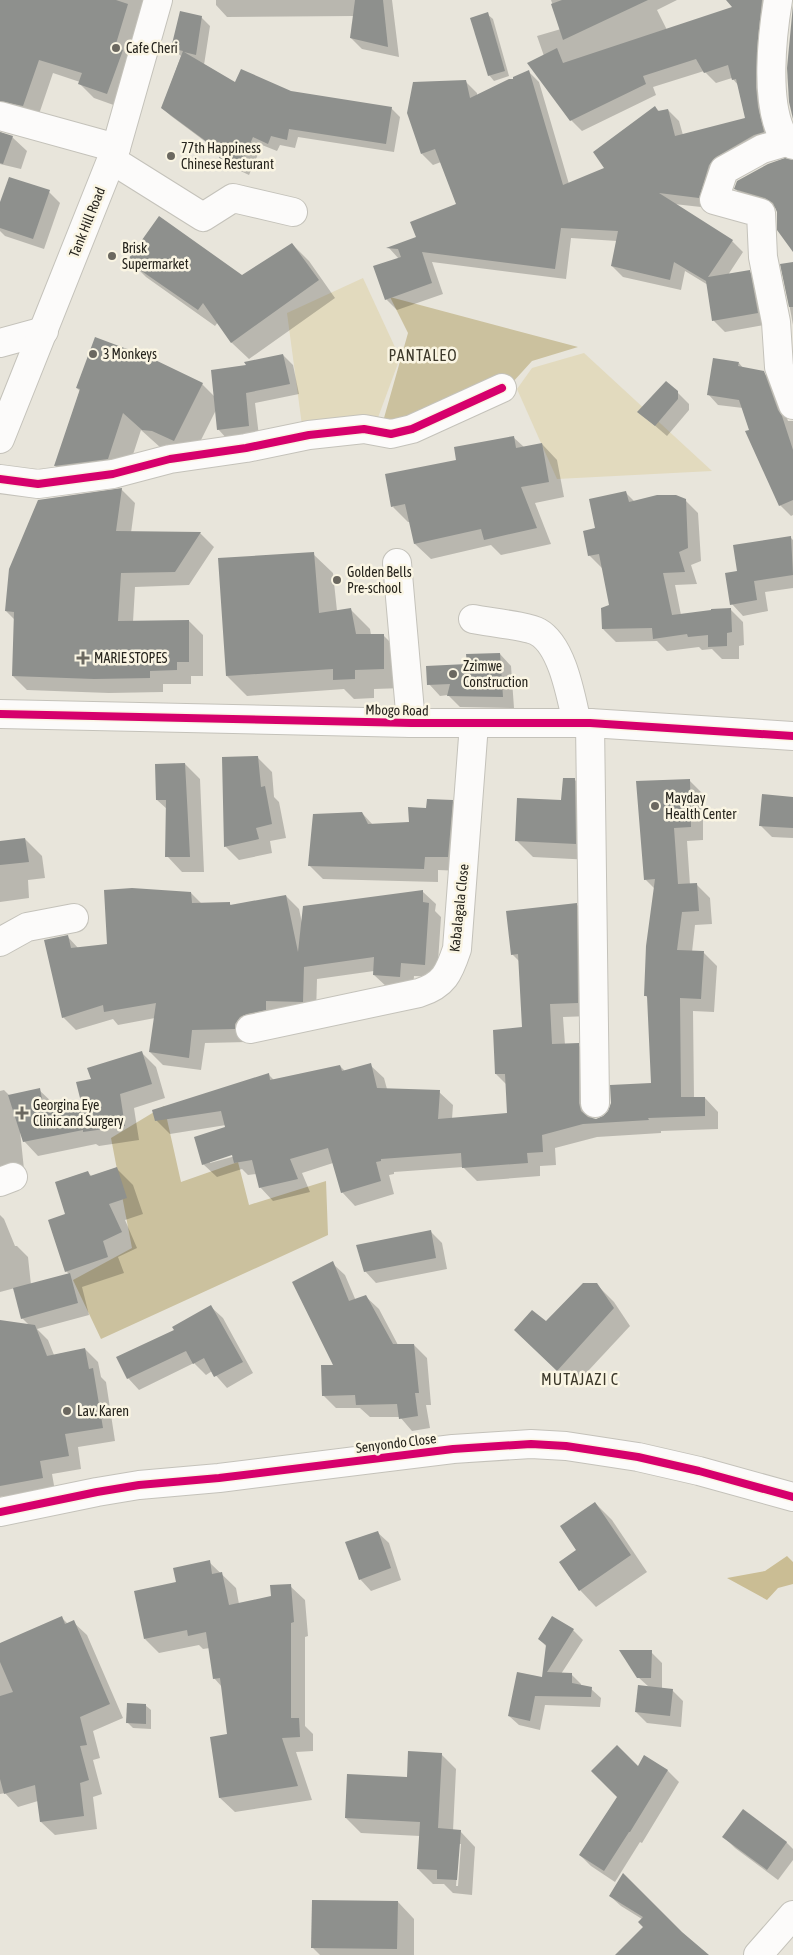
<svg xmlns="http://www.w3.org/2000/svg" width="793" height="1955" font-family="'Asap Condensed',sans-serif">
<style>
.green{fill:#e2dabe}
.forest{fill:#cbc19e}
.water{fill:#cabd94}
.shadow{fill:#0003;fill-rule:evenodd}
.building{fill:#8e908d}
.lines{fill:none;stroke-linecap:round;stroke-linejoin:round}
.minor-casing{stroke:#c4c2ba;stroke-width:30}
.minor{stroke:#fcfbfa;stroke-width:28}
.cycleway-casing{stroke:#faf5e3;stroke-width:11}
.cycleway{stroke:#d6006c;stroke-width:8}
.poi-dot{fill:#6b6860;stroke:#faf5e3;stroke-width:2}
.labels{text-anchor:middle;stroke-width:5;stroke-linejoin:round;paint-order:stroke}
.poi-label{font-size:14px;fill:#27251e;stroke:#faf5e3;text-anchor:start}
.street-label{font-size:14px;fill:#27251e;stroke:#faf5e3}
.quarter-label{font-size:16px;letter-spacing:1px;fill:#3d392b;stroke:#faf5e3}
</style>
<rect width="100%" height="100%" fill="#e8e5db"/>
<g class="green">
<polygon points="363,278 400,358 376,423 303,433 287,313"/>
<polygon points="584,353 712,471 557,479 517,389 532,368"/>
</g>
<g class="forest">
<polygon points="390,297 578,347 532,361 512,383 382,425 408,333"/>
<polygon points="164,1106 181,1182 238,1162 249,1205 326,1181 328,1235 101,1339 73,1280 132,1248 111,1138"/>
</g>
<polygon class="water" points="787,1556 793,1562 793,1584 778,1588 767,1600 727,1578 765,1571"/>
<g class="shadow">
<polygon points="0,0 149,0 122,108 94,98 80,84 80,82 53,73 37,120 0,125"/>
<polygon points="216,0 392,0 399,57 362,49 351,38 354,16 227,17 216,5"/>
<polygon points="551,0 677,0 657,10 667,30 734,8 727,0 778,0 775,143 727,168 710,208 674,204 732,241 743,252 728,275 749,271 760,282 769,324 725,332 714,321 708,285 685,271 681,290 623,277 612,266 617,241 571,238 566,279 432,262 443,294 397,310 386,299 399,259 389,248 418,238 457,205 441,162 433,165 422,154 466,82 477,93 477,96 514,80 528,71 539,82 569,184 606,168 655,107 660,112 668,110 679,121 683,135 746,119 738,85 732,78 716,83 704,71 653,87 656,95 582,131 571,120 544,56 537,36 561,29"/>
<polygon points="487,14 493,19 509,76 494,81 489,75"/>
<polygon points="201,17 210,26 204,65 235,83 391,108 400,117 394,152 298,137 295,148 280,145 277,151 262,145 249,175 230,166 221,157 222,154 171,116 162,108 181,56 172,48"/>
<polygon points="0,132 12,137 27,151 21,169 0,164"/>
<polygon points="793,161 793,250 776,208 746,199 735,189"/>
<polygon points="49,192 60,203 44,249 5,236 0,231 0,206"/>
<polygon points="292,244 309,261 335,298 249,359 232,343 218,322 215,326 146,277 129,260 242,276"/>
<polygon points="793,263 793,325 782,265"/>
<polygon points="283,355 293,365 299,394 255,403 259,436 228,440 218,429 216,410 192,458 161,448 141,430 126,476 73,483 55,466 80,391 77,388 202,384 215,397 248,366"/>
<polygon points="739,363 744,369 763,372 774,383 788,421 793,421 793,515 791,516 780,505 747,432 750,431 743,408 718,405 708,394"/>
<polygon points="677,392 689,404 689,410 667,436 639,412"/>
<polygon points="513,437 524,447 542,444 557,460 564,497 535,503 551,544 501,555 491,545 431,559 415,544 411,522 408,522 393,507 458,461"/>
<polygon points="121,489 135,503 131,533 200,533 214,547 189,585 135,587 133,622 189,621 203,635 203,676 191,676 191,684 163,684 163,692 109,693 27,690 13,676 15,620 6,611"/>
<polygon points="626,493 635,502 685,500 698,513 701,561 691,565 697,584 675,585 681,615 730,609 743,622 744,645 739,646 739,659 722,659 712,649 702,650 699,647 667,651 657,641 616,642 603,629 611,606 603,569 589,555 597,529"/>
<polygon points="791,538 793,540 793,588 765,592 768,611 743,616 732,604 739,572"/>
<polygon points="313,554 333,573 337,611 350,609 370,629 371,635 383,635 403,655 404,688 374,689 374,698 354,699 344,689 247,696 227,676"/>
<polygon points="500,654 511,666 514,708 460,707 448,695 440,696 429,684 468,665"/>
<polygon points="258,758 272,772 274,797 279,802 286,838 270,841 272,853 239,860 225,846"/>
<polygon points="185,764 200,779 204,872 182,872 167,856 167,809 157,800"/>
<polygon points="575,780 591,796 592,860 533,857 516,840 563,801"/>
<path d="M689 780 703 794V840L687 841 690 885H697L710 898 712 924 695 925 692 952 704 953 717 966 714 1012 693 1011 694 1098H705L718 1112V1129L661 1131V1133L597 1137 555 1148 556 1165 540 1166V1176L477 1181 463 1167 394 1172V1174L389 1175 394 1194 355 1206 342 1192 333 1163 302 1173 310 1192 273 1201 260 1187 257 1174 248 1175 242 1169 217 1177 203 1164 227 1128 226 1125 170 1134 156 1120 269 1075 274 1080 340 1066 345 1071 370 1065 384 1078 387 1089 439 1092 453 1105 452 1119 508 1114 507 1085 496 1074 523 1028 519 961 512 954 576 904 590 917 591 1016 563 1017 565 1045H578L592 1058V1118L595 1120 604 1117 652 1084 649 999 645 995 655 889 645 879ZM238 1152 239 1155 210 1163V1161Z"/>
<polygon points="793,798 793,838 772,837 760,825"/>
<polygon points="452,801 466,815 462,871 438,870 438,882 323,879 309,865 362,813 373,825 410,824 427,809"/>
<polygon points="25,839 42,856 45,878 28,880 29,898 0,902 0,842"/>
<polygon points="423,892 436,904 435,911 441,917 437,977 414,976 413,989 387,987 374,975 374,971 317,979 316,1014 247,1042 205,1043 201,1070 163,1065 150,1052 155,1018 118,1025 113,1019 76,1030 63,1017 67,936 79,949 108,945 191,893 202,904 229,903 232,906 286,896 299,909 302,923"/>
<polygon points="142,1053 156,1067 165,1098 134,1108 139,1140 99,1146 96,1144 38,1156 24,1141 20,1131 25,1179 0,1187 0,1091 4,1090 10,1096 39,1090 54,1104 55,1111 83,1107"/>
<polygon points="117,1169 133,1185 143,1214 125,1220 137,1248 118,1257 124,1273 82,1287 89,1315 37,1329 48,1340 54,1355 85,1349 98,1362 101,1377 106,1382 115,1441 78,1447 81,1469 52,1474 55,1491 9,1500 5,1496 0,1497 0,1321 30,1326 22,1318 15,1288 0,1292 0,1215 4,1219 15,1246 17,1246 28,1257 31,1285 70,1275 66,1271 67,1215 88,1172 92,1177"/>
<polygon points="430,1231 442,1243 447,1269 376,1283 365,1271"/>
<polygon points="332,1263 345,1275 356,1301 366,1297 379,1309 398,1345 414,1345 427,1358 431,1405 426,1405 430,1428 412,1431 400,1417 370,1417 360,1408 336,1408 323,1395 335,1366"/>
<polygon points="597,1285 614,1302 630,1326 574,1386 533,1346 546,1323"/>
<polygon points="211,1307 223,1318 253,1373 227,1388 212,1371 206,1375 194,1363 139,1390 128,1378 176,1330"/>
<polygon points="595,1503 612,1520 647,1572 596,1607 580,1590 578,1550"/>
<polygon points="377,1532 389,1543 401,1580 371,1591 360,1579"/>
<polygon points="209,1562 236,1588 239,1604 272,1597 290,1586 305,1600 308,1636 305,1637 305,1726 313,1734 313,1751 296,1752 312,1800 235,1812 220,1798 229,1735 222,1687 214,1678 210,1648 203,1649 199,1645 159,1653 145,1639 177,1583"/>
<polygon points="62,1618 68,1624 73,1622 87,1635 123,1718 93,1731 100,1758 93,1760 102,1794 93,1797 97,1829 55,1835 41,1822 38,1801 18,1807 5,1793 0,1794 0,1644"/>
<polygon points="573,1630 583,1640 561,1674 571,1674 581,1684 581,1686 591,1689 601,1698 600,1707 545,1705 540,1730 519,1725 509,1716 543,1679 547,1647 539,1639"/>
<polygon points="651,1652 662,1663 662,1689 672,1690 683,1701 681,1727 647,1723 636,1712 649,1687 638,1677"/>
<polygon points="145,1705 151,1710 151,1729 133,1728 128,1723"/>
<path d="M441 1754 456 1769 453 1831H460L475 1847 472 1895 453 1893 444 1884H433L418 1869 420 1836 361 1833 346 1818 408 1779ZM459 1844H461L458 1886H456Z"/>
<polygon points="645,1757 668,1771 679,1782 642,1843 640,1842 615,1882 591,1866 580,1855"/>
<polygon points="724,1837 786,1842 793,1849 793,1860 778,1880 735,1848"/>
<polygon points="610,1896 681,1933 707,1955 616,1955 644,1927 642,1919 621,1906"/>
<polygon points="398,1902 414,1919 414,1955 320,1955 312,1947"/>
</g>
<g class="building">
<polygon points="0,0 116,0 128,4 115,47 123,50 107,94 78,84 82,73 39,60 23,106 0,101"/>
<polygon points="355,0 383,0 388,47 350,38"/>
<polygon points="562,0 648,0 563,40 551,4"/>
<polygon points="726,0 762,0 757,48 756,87 758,107 764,132 754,135 716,157 709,165 699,198 659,193 733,240 708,277 750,270 758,313 712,321 706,281 674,262 670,280 611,266 618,231 561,228 555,269 422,252 432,283 385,300 373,266 401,257 398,249 386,248 416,237 410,222 456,204 435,149 421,154 407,113 413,82 466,80 470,98 509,79 513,79 513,77 529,70 563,185 604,168 593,152 655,106 658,111 668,109 675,136 745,118 736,79 732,80 728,65 704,73 696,59 643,76 646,84 570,121 527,63 557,48 563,63 732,7"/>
<polygon points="793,5 793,119 789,102 787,68"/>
<polygon points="180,11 202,16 196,55 184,52 235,82 241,69 291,91 392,107 386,144 289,129 287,140 271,136 268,144 253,137 240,167 219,158 222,153 161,108 183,51 171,48"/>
<polygon points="488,12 505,71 488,76 470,18"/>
<polygon points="0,132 13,136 3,164 0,163"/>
<polygon points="785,158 793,160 793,252 777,230 777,212 773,203 765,198 734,189 737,181 768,164"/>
<polygon points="9,177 50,190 33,239 0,228 0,202"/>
<polygon points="159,216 242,275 292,243 319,280 231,343 203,303 198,310 127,261"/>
<polygon points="793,262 793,307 789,307 780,264"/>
<polygon points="95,337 151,358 203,383 174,441 152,431 142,430 123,413 108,459 54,466 80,389 76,388"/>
<polygon points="283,354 290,384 246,393 249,426 217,430 211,370 246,365 244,362"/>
<polygon points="713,358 739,362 738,366 764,371 778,410 782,416 793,450 793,500 779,506 745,431 749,430 739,400 707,395"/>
<polygon points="666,381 678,391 678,399 655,426 637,412"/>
<polygon points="514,436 516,448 542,443 549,482 521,487 537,528 484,540 481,529 414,544 405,504 391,507 385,474 456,460 454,447"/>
<polygon points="122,488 116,531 201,532 175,572 121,573 118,621 189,620 189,662 177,662 177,670 150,671 150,678 94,679 12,676 14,612 5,611 9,569 38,500"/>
<polygon points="626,491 629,502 657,495 676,495 686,499 688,548 679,552 685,572 663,573 672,615 711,610 711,609 731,608 732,632 727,633 727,646 708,647 708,635 688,637 687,634 653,639 652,628 602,629 601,608 609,605 599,554 588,556 583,531 595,528 589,499"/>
<polygon points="791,536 793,575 754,581 757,600 730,605 725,573 737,571 733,545"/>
<polygon points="314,552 319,613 351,608 356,634 384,634 384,669 355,670 355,679 333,680 333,669 226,676 218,558"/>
<polygon points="500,653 503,697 447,696 450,684 427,685 426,666 467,664 466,654"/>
<polygon points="258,756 261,787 265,786 272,824 256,828 259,839 224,847 222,757"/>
<polygon points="185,763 190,857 165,857 166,800 156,800 155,764"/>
<polygon points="563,778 575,778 576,844 515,841 517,798 561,800"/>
<polygon points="690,779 691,827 674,828 678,884 697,883 699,911 682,912 677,950 704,951 701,999 680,998 681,1097 705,1097 705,1116 648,1118 649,1120 583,1124 542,1135 543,1152 527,1153 528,1163 462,1168 461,1153 381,1159 381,1161 376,1162 381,1181 341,1193 328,1148 290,1159 298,1179 259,1188 252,1160 234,1163 232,1155 202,1165 194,1137 225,1127 221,1111 155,1121 152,1110 269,1073 270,1080 340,1065 342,1071 371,1063 377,1088 440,1090 438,1119 507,1113 505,1074 495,1074 493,1030 522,1027 518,954 511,955 506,911 577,903 578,1003 550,1004 552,1044 579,1043 579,1103 581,1111 588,1117 596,1119 603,1116 608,1111 611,1103 610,1085 651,1083 647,996 644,996 646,946 655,879 644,880 636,781"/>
<polygon points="762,794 793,797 793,828 759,826"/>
<polygon points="427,799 453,800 448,857 425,857 424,869 308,866 313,814 362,812 368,824 409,822 408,807 426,808"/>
<polygon points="25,838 29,862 0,865 0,841"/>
<polygon points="132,888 191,892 192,903 230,902 230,905 286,895 298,952 303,906 423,890 423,902 429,903 425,965 401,963 400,977 373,975 374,957 304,967 303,1002 266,1001 266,1010 247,1014 240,1017 235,1024 235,1029 192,1030 189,1058 149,1052 156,1003 104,1012 103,1005 62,1018 44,940 68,935 71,948 107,944 104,890"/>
<polygon points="142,1051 152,1084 120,1094 125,1126 83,1132 83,1130 23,1142 8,1095 40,1088 44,1111 82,1106 76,1082 91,1079 87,1068"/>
<polygon points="117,1167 127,1198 109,1204 122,1232 103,1241 108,1257 65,1272 48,1220 65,1214 55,1182 88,1171 90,1176"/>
<polygon points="431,1230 436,1258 364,1272 356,1245"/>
<polygon points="333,1261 349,1301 366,1295 393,1344 414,1344 419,1393 415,1393 418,1416 399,1419 397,1404 356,1405 355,1395 322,1396 321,1365 333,1365 292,1282"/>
<polygon points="70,1273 78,1303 21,1319 13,1288"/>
<polygon points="583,1283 597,1283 614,1308 557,1371 514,1330 532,1310 546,1321"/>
<polygon points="211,1305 243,1362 214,1377 204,1358 193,1364 186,1351 127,1379 116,1357 174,1330 172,1327"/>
<polygon points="0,1320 35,1325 47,1356 85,1348 89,1369 93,1368 103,1428 65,1434 69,1456 40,1461 43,1478 0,1486"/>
<polygon points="595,1502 631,1555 579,1591 559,1562 576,1550 560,1526"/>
<polygon points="378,1531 391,1568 359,1580 345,1542"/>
<polygon points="210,1560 212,1574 222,1572 229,1605 271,1596 270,1585 291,1584 294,1622 291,1623 291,1718 299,1718 300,1737 282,1738 298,1786 219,1798 210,1737 227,1734 220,1678 213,1679 206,1632 188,1636 187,1630 144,1639 134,1591 176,1582 173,1568"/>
<polygon points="62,1616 65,1624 74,1620 110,1704 80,1717 87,1745 80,1746 89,1780 80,1783 84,1816 40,1822 35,1785 4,1794 0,1779 0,1696 13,1692 0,1662 0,1643"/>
<polygon points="552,1616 574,1629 547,1672 572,1673 572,1683 592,1687 591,1697 535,1696 530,1721 508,1716 517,1672 542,1677 546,1645 538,1639"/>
<polygon points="619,1650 652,1650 651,1678 637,1678"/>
<polygon points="638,1685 673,1689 670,1716 635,1712"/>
<polygon points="127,1703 146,1704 146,1724 126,1723"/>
<polygon points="617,1745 638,1766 644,1755 668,1770 630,1832 629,1832 604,1871 579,1855 617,1797 591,1771"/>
<polygon points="408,1751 442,1753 438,1828 461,1830 457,1880 437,1879 437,1870 417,1869 420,1822 345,1818 347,1774 407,1777"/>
<polygon points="743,1809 787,1842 767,1870 722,1837"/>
<polygon points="623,1873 682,1932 709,1955 615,1955 643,1927 638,1922 643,1917 609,1896"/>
<polygon points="312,1900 398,1901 397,1949 311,1948"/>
</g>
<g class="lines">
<g class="minor-casing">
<g id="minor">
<path d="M778 0C772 36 765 101 782 134 784 139 789 142 793 145"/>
<polyline points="0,116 116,148"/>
<polyline points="789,141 762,149 724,170 714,200 761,213 763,257 776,322 779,367 793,405"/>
<polyline points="112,160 203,217 233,198 293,212"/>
<polyline points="0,343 44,331"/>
<polyline points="0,439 116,148 158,0"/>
<polyline points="0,479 38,484 113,474 170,459 246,448 309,435 364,429 391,434 412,429 502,388"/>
<polyline points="397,563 411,723"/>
<path d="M473 619C487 622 528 626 538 632 563 646 571 698 577 723"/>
<polyline points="0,714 411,723 590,723 793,736"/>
<polyline points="590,723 595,1103"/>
<polyline points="0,942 27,927 74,918"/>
<path d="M250 1029 419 993C444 985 449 973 457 949L474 724"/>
<polyline points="0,1182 13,1177"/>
<polyline points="0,1512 97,1492 139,1485 219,1478 453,1449 531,1444 566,1446 638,1457 699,1471 793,1497"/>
<polyline points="758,1955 793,1915"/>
</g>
</g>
<use href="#minor" class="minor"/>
<g class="cycleway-casing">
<g id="cycleway">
<polyline points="0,479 38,484 113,474 170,459 246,448 309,435 364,429 391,434 412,429 502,388"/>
<polyline points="0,714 411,723 590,723 793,736"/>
<polyline points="0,1512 97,1492 139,1485 219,1478 453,1449 531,1444 566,1446 638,1457 699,1471 793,1497"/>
</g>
</g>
<use href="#cycleway" class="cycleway"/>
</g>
<g class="poi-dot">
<circle cx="116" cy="48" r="5"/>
<circle cx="171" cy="156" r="5"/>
<circle cx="112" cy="256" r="5"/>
<circle cx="93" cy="354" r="5"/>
<circle cx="337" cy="580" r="5"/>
<path d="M80.5 650.5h5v5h5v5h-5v5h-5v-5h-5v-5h5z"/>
<circle cx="453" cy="674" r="5"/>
<circle cx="655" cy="806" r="5"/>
<path d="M19.5 1105.5h5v5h5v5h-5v5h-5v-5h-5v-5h5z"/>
<circle cx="67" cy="1411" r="5"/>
</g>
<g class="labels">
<g class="poi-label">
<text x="126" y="53">Cafe Cheri</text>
<text x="181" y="153">77th Happiness<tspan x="181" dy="16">Chinese Resturant</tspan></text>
<text x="122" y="253">Brisk<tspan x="122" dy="16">Supermarket</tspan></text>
<text x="103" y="359">3 Monkeys</text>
<text x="347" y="577">Golden Bells<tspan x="347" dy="16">Pre-school</tspan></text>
<text x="94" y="663">MARIE STOPES</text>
<text x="463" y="671">Zzimwe<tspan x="463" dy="16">Construction</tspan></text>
<text x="665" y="803">Mayday<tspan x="665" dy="16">Health Center</tspan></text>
<text x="33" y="1110">Georgina Eye<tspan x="33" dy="16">Clinic and Surgery</tspan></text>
<text x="77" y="1416">Lav. Karen</text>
</g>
<g class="street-label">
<text transform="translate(87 222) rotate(-68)" y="5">Tank Hill Road</text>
<text transform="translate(397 710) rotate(1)" y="5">Mbogo Road</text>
<text transform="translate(459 908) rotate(-84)" y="5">Kabalagala Close</text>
<text transform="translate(396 1443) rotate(-7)" y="5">Senyondo Close</text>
</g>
<g class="quarter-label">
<text x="423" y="361">PANTALEO</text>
<text x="580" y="1385">MUTAJAZI C</text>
</g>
</g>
</svg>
